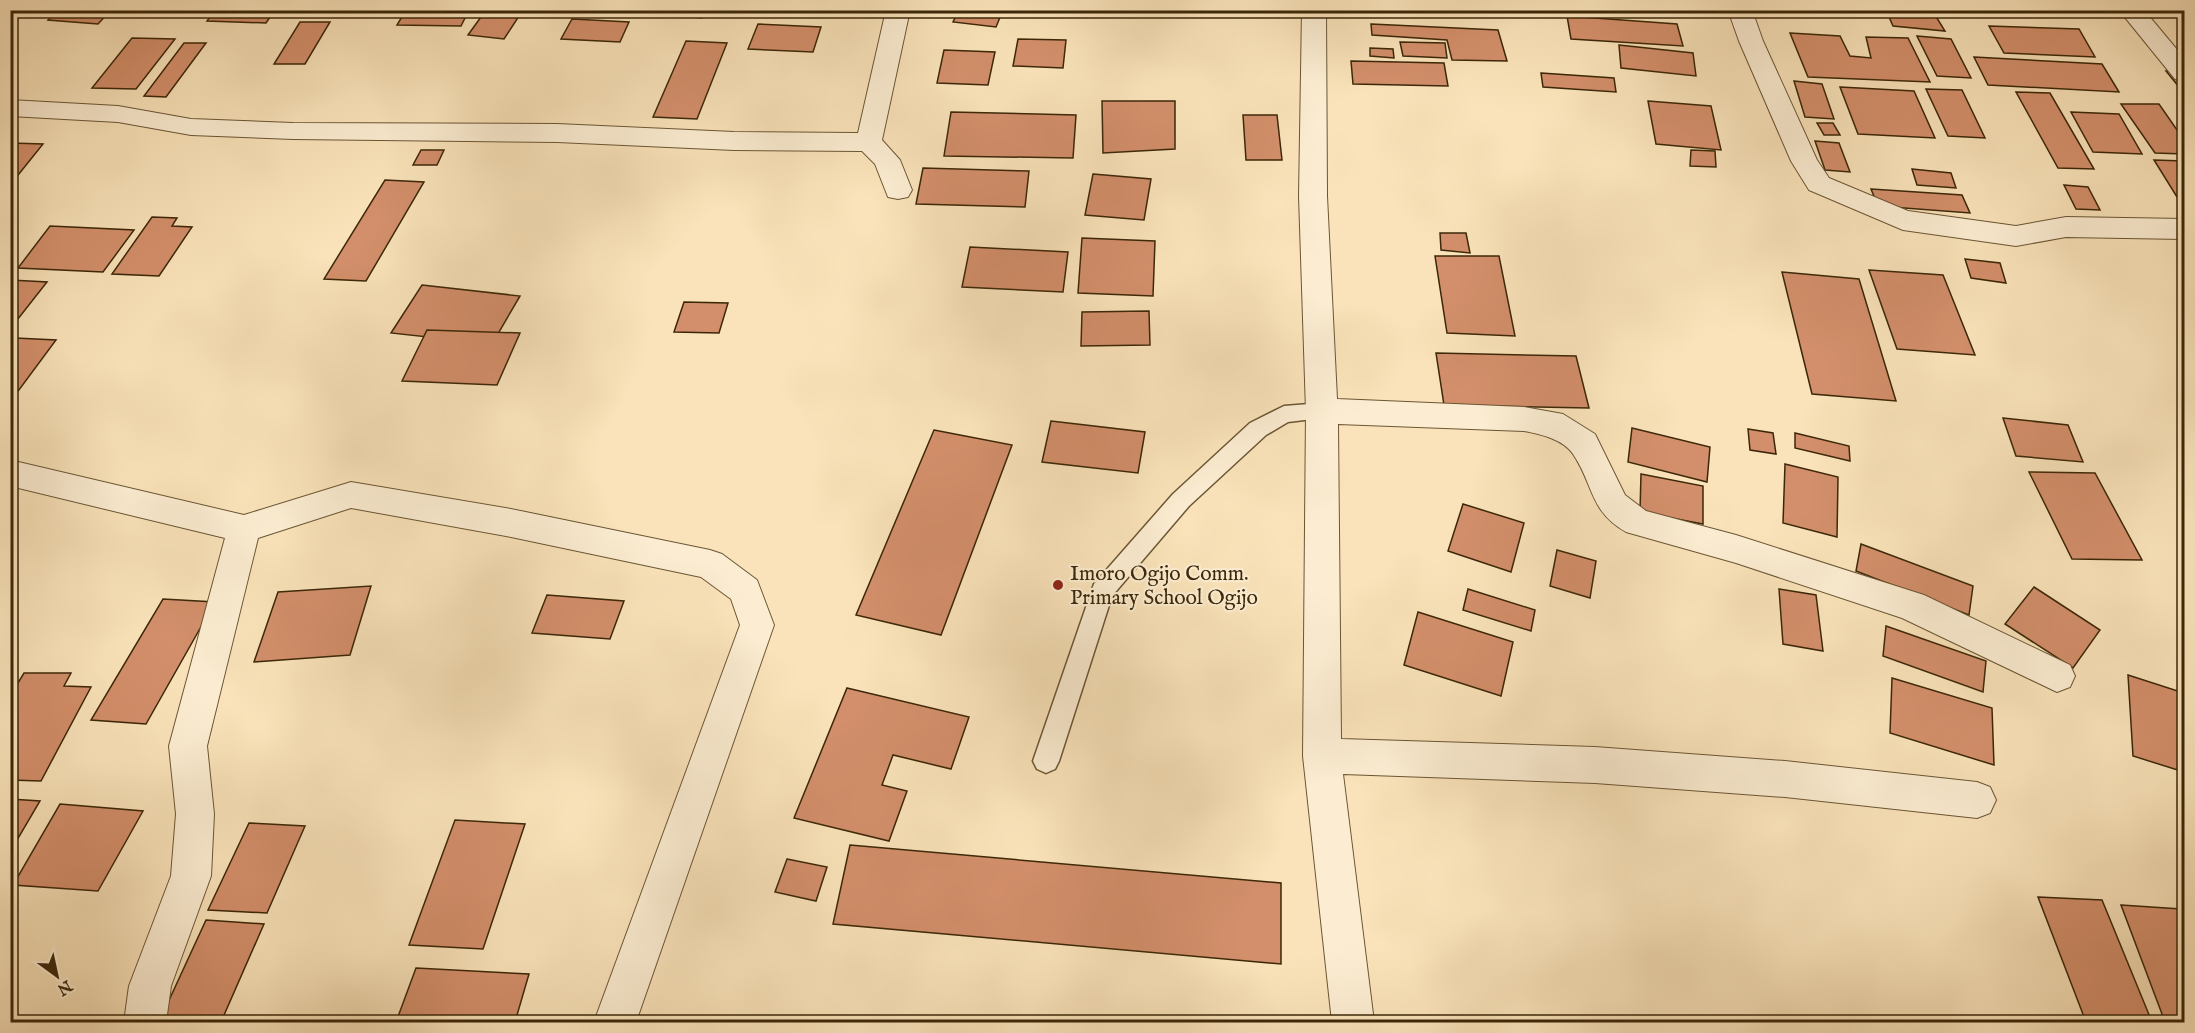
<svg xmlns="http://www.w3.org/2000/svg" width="2195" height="1033" font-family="'IM FELL English',serif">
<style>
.building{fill:#d38f6b;stroke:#3b2708;stroke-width:1.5}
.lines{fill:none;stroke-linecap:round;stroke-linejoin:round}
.service-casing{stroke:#6b5634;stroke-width:3}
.minor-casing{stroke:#6b5634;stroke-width:2}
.service{fill:#fcedd2;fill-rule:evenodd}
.minor{fill:#fcedd2;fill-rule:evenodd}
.poi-dot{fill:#8f2418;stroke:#fcedd2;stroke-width:2}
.labels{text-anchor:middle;stroke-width:4.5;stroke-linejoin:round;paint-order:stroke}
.poi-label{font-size:21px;fill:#3b2708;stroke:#fcedd2;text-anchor:start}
</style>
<rect width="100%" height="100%" fill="#fae3ba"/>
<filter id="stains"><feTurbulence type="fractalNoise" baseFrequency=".00333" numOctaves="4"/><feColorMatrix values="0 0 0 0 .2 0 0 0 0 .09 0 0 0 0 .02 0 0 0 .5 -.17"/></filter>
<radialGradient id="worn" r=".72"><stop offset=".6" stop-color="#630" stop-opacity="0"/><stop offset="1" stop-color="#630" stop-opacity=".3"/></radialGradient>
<g class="building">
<polygon points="57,10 111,10 98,24 48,20"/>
<polygon points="215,10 275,10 266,23 207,21"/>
<polygon points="310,10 357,10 355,14 309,13"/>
<polygon points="406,10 469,10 461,26 397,25"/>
<polygon points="486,10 523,10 504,39 468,35"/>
<polygon points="585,10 656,10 654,16 583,13"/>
<polygon points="686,10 706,10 702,18 682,16"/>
<polygon points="712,10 745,10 742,17 710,14"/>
<polygon points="959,10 1003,10 996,27 953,22"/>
<polygon points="1886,10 1932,10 1945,31 1893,26"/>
<polygon points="1567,16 1677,24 1683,46 1571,39"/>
<polygon points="572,19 629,22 620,42 561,39"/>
<polygon points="300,22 330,22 305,64 274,64"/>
<polygon points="758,24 821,27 813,52 748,49"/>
<polygon points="1371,24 1498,30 1507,61 1452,60 1447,40 1372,35"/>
<polygon points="1989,26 2079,29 2095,57 2004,53"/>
<polygon points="1790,33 1840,36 1850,56 1871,58 1866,37 1908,38 1930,82 1808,77"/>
<polygon points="1917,36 1951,39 1971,78 1937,76"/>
<polygon points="132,38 175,39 136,89 92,88"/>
<polygon points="1018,39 1066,40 1063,68 1013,66"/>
<polygon points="686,41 727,43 697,119 653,117"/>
<polygon points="1400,42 1445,43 1447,58 1403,56"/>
<polygon points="184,43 206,43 166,97 144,96"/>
<polygon points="1619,45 1693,53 1696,76 1621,68"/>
<polygon points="1370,48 1393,49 1394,58 1370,56"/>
<polygon points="944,50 995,52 988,85 937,83"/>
<polygon points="1974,57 2102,64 2119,92 1988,85"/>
<polygon points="1351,61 1444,63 1448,86 1353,84"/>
<polygon points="2166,71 2180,71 2184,78 2184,87 2179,87"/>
<polygon points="1541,73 1614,78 1616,92 1543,87"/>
<polygon points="1794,81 1822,84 1834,119 1805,117"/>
<polygon points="1840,87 1914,91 1935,138 1858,134"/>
<polygon points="1926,89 1962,90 1985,138 1948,136"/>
<polygon points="2016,92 2050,93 2094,169 2058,168"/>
<polygon points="1102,101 1175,101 1175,149 1103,153"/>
<polygon points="1648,101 1711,106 1721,150 1656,144"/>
<polygon points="2121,104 2159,104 2184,140 2184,154 2155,153"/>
<polygon points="951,112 1076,115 1073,158 944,156"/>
<polygon points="2071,112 2119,114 2142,154 2093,152"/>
<polygon points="1243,115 1277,115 1282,160 1246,160"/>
<polygon points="1817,123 1833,123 1840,135 1824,135"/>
<polygon points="1815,141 1839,143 1850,172 1825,170"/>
<polygon points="10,143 43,144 10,185"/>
<polygon points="421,150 444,150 437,165 413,165"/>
<polygon points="1691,150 1715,151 1716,167 1690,166"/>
<polygon points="2154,160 2184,161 2184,197 2177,197"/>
<polygon points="923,168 1029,171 1025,207 916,204"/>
<polygon points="1912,169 1951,173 1956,188 1917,185"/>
<polygon points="1093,174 1151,179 1144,220 1085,215"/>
<polygon points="385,180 424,182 366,281 324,279"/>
<polygon points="2064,185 2088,187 2100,210 2076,209"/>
<polygon points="1871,189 1962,195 1970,213 1878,206"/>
<polygon points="152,217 177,218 172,226 192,227 159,276 112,274"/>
<polygon points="50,226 134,230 103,272 18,268"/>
<polygon points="1440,233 1466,233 1470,253 1441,250"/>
<polygon points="1082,238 1155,241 1153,296 1078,293"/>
<polygon points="970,247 1068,252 1063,292 962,287"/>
<polygon points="1435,256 1499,256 1515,336 1447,333"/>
<polygon points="1965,259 2000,263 2006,283 1971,278"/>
<polygon points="1869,270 1943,275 1975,355 1897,349"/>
<polygon points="1782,272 1859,279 1896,401 1812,394"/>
<polygon points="10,280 47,282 10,329"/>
<polygon points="422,285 520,296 492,344 391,333"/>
<polygon points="684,302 728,303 719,333 674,332"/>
<polygon points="1149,311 1150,345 1081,346 1082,312"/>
<polygon points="427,330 520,333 497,385 402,381"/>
<polygon points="15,338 56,340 10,402 10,344"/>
<polygon points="1436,353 1576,356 1589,408 1444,405"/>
<polygon points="2003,418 2068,425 2083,462 2016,456"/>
<polygon points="1051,421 1145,432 1138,473 1042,462"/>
<polygon points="1632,428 1710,447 1707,482 1628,462"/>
<polygon points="1748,429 1773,433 1776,454 1750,450"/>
<polygon points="934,430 1012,445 941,635 856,615"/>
<polygon points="1795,433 1849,446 1850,461 1795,448"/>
<polygon points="1785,464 1838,477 1837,537 1783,523"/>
<polygon points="2029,472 2095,473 2142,560 2072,559"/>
<polygon points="1641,474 1703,486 1703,524 1640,512"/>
<polygon points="1463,504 1524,523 1511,572 1448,551"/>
<polygon points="1861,544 1973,586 1969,615 1856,571"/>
<polygon points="1557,550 1596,561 1590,598 1550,586"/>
<polygon points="371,586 350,655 254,662 278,592"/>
<polygon points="2034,587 2100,630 2073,668 2005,624"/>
<polygon points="1468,589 1535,610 1531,631 1463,610"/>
<polygon points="1779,589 1816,595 1823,651 1783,644"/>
<polygon points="547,595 624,601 610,639 532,633"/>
<polygon points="163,599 215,602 146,724 91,720"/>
<polygon points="1418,612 1513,642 1501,696 1404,665"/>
<polygon points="1886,626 1986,661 1983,692 1883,656"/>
<polygon points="24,673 71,673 64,686 91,687 41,781 10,780 10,696"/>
<polygon points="2128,675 2184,693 2184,772 2133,756"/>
<polygon points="1892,678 1992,708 1994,765 1890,733"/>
<polygon points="847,688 969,717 951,769 893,755 882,785 907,791 889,841 794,818"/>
<polygon points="10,799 40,801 10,852"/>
<polygon points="60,804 143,811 98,891 13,885"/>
<polygon points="455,820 525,824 483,949 409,945"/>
<polygon points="249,823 305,826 267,913 208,910"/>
<polygon points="850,845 1281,883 1281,964 833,924"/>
<polygon points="787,859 827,867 816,901 775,892"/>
<polygon points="2038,897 2102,900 2152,1022 2086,1022"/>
<polygon points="2121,905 2181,909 2184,917 2184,1022 2165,1022"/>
<polygon points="206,920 264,924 221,1022 159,1022"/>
<polygon points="416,968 529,974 515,1022 396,1022"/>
</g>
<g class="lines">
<g class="service-casing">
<polygon id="service" points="1322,403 1329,405 1333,411 1329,417 1288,422 1266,435 1189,506 1112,596 1059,761 1055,769 1046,773 1037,769 1033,761 1094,584 1173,494 1250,423 1284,406"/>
</g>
<g class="minor-casing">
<g id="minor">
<polygon points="886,10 910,10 882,140 900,160 912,190 908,197 898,199 888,197 875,164 862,151 734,150 557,142 293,139 191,135 118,122 10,116 10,100 118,106 191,119 293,123 557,124 734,132 858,133"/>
<path d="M1302 10H1326L1327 196 1337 399 1524 407 1563 414 1595 434 1625 495 1646 511 1736 535 1924 595 2070 665 2075 676 2070 687 2057 692 1902 618 1736 563 1626 532C1589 511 1594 485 1573 454 1563 439 1540 434 1524 431L1338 424 1341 739 1595 747 1785 761 1977 782 1990 787 1996 800 1990 813 1977 818 1785 797 1595 783 1343 774 1374 1022H1332L1303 756 1306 411 1299 196Z"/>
<polygon points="1728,10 1752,10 1763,41 1817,160 1829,178 1908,211 2016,226 2066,217 2184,219 2184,239 2066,237 2016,246 1903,230 1809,190 1791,161 1739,41"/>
<polygon points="2119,10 2144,10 2184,58 2184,81 2175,79"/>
<polygon points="10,460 244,515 351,482 511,509 710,550 722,554 757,580 774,625 636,1022 594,1022 740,625 731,599 701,577 511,537 351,508 258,538 207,746 214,814 211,876 171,986 166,1022 124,1022 129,986 171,876 176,814 169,746 225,538 10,486"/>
</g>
</g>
<use href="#service" class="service"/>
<use href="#minor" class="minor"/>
</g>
<circle class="poi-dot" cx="1058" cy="585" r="6"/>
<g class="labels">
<g class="poi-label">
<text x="1070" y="580">Imoro Ogijo Comm.<tspan x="1070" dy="24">Primary School Ogijo</tspan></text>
</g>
</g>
<rect width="2195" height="1033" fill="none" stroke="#fae3ba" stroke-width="36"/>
<rect x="12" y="12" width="2171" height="1009" fill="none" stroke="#3b2708" stroke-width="3"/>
<rect x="18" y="18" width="2159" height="997" fill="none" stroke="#3b2708" stroke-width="1.5"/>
<g transform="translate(57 976) rotate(147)" stroke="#fcedd2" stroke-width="4.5" paint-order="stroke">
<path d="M0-4.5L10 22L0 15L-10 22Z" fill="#3b2708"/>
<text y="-9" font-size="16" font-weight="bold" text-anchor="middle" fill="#3b2708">N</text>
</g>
<rect width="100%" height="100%" filter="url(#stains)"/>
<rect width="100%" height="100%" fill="url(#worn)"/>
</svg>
